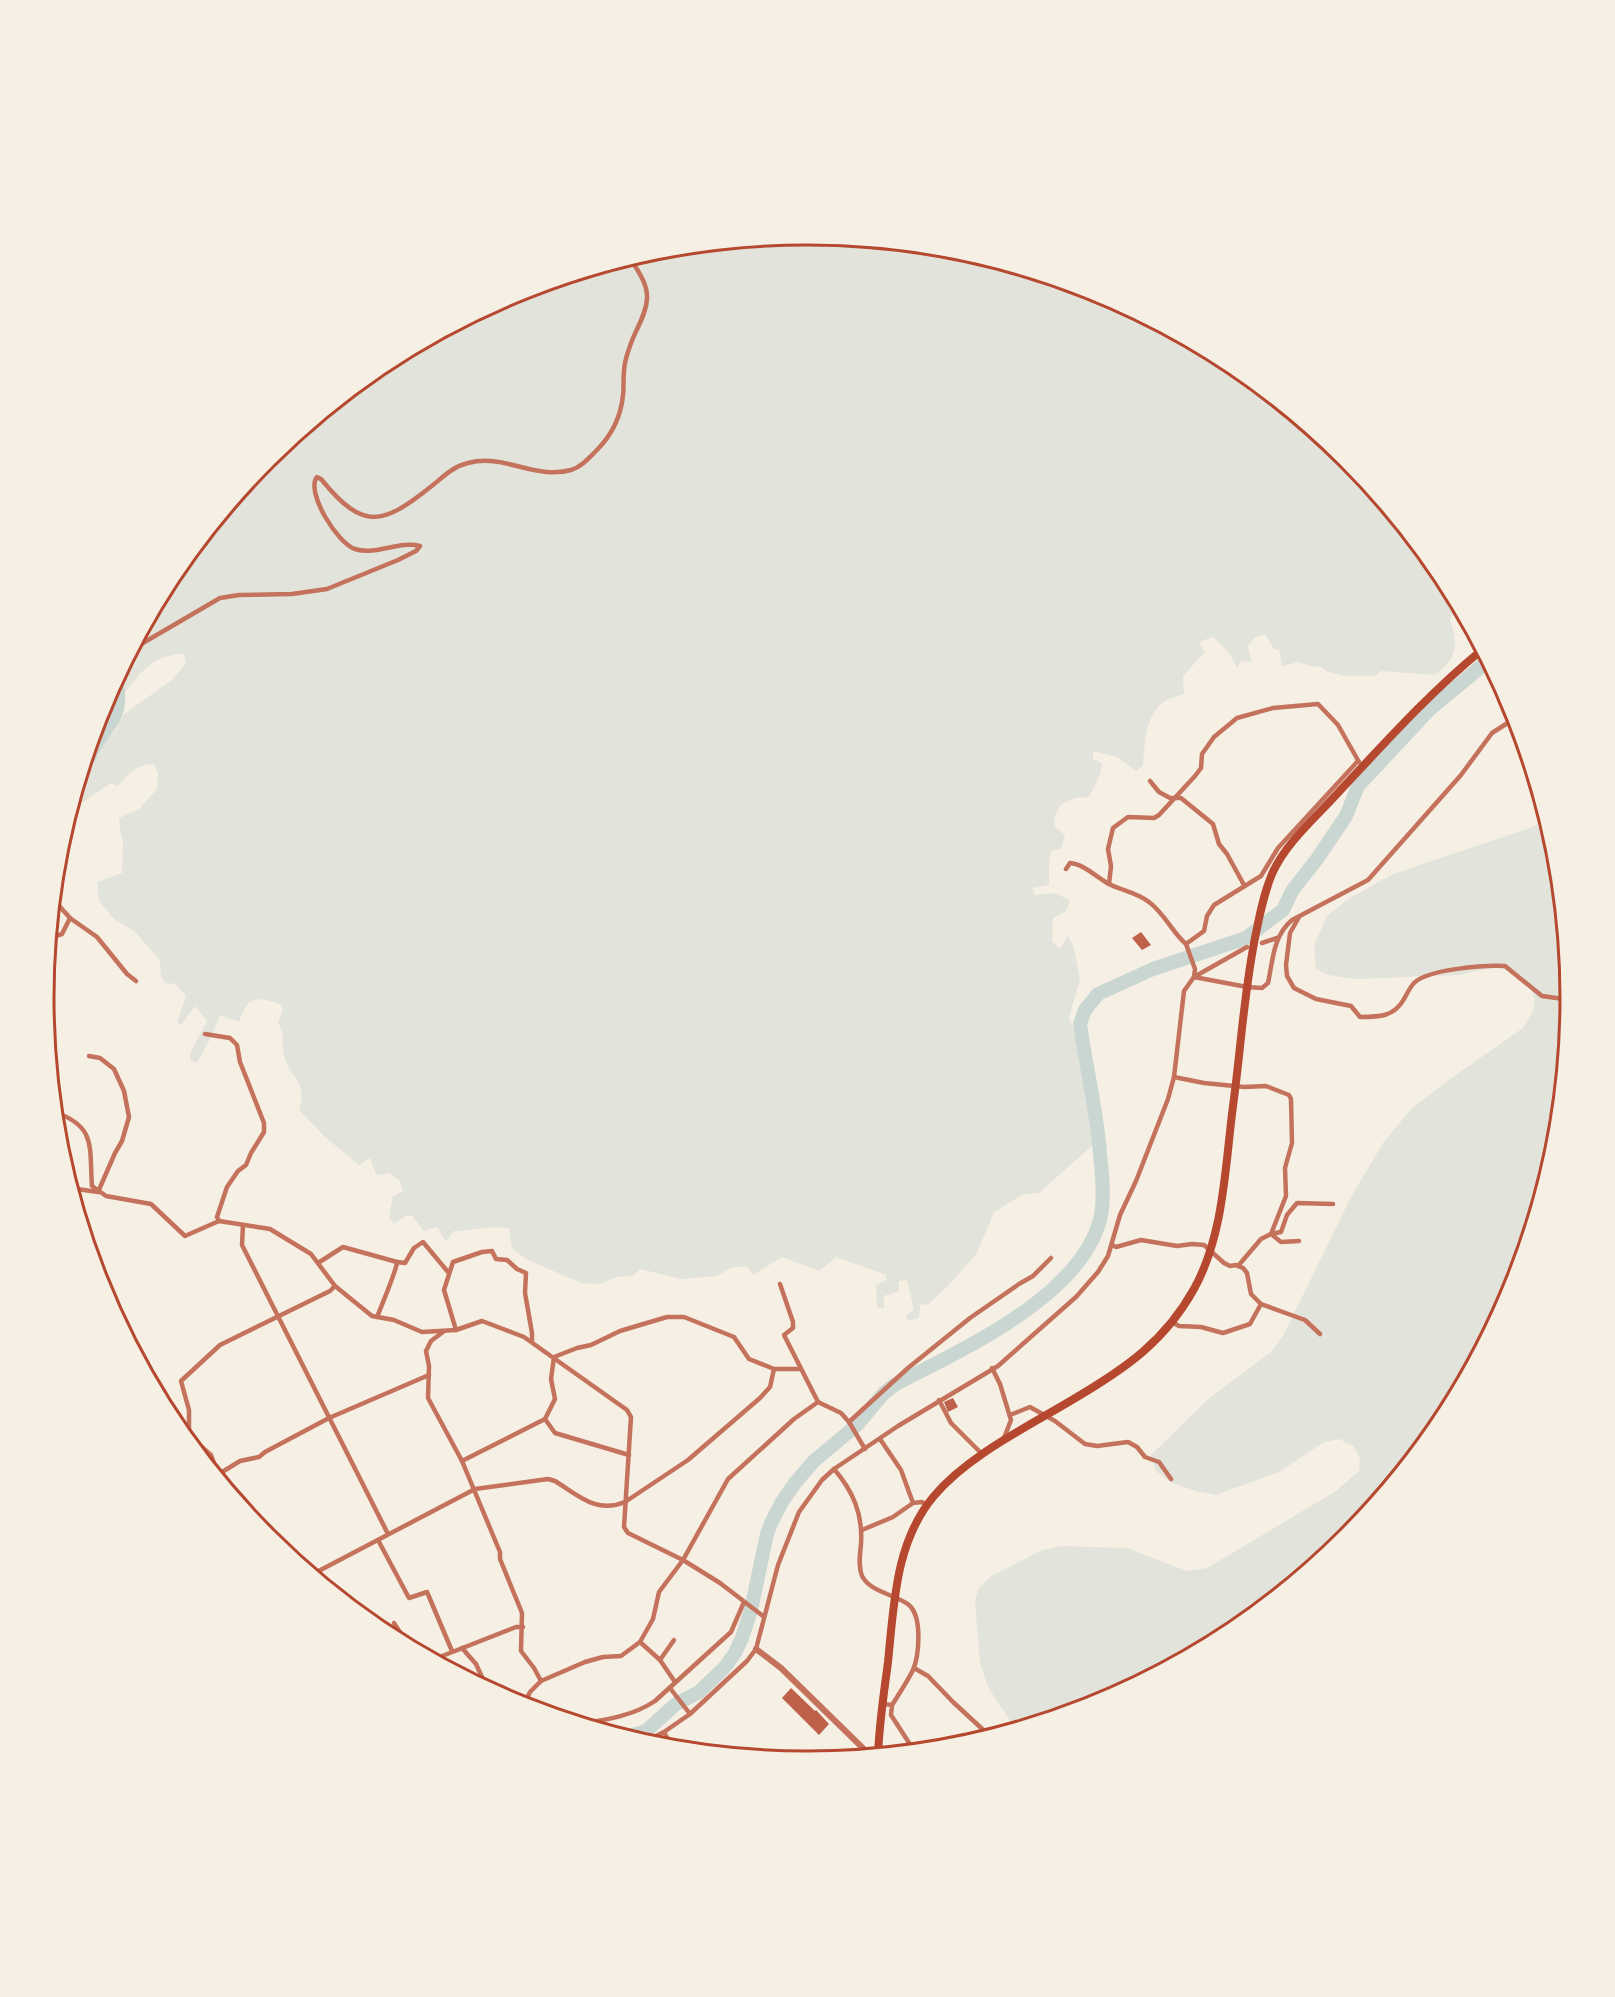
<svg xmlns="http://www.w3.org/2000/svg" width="1615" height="1997" font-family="'Alegreya Sans',sans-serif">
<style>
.green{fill:#e2e4dc}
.water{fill:#c9d6d2}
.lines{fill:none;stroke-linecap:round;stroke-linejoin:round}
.river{stroke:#c9d6d2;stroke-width:14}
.building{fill:#bf614a}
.minor{stroke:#c5725c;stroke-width:4.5}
.tertiary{stroke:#c5725c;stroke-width:6}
.primary{stroke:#b5482f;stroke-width:8}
.rim{fill:none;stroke:#b5482f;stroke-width:3}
</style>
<rect width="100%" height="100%" fill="#f6efe4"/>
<g class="green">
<path d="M808 235 957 249 1100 293 1232 363 1348 459 1443 574 1459 605 1450 619C1458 646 1458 657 1435 675L1381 671 1376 676H1345L1328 672 1321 667 1309 666 1299 662 1282 666 1279 650 1274 649 1265 634 1254 638 1248 646 1252 662 1242 661 1237 667 1230 654 1213 637 1199 642 1205 652 1183 676 1184 694C1178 696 1170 698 1165 701 1145 715 1145 743 1143 765L1136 771 1117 757 1093 751V759L1102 763 1100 775 1089 797 1075 798 1060 805 1054 819 1055 827 1065 835 1061 849 1051 851 1049 865V885L1032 888 1035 895 1054 893 1070 900 1066 911 1053 918 1052 941 1060 949 1068 935 1074 948 1080 980 1069 1017 1093 1085 1102 1127 1094 1144 1039 1193 1024 1194 994 1212 977 1253 949 1285 929 1304 920 1305 919 1318 908 1321 906 1315 914 1310 907 1280 899 1281V1291L884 1296V1308H877L876 1285 886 1280V1275L836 1257 819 1271 782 1257 753 1275 747 1266 730 1268 717 1276 681 1279 640 1269 633 1276 617 1277 599 1284 581 1283 528 1260 515 1251 512 1248 509 1229C497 1224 469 1231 454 1231L446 1242 437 1227 424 1231 412 1216 407 1215 394 1224 389 1217 393 1196 403 1191 400 1181 389 1173 381 1175 376 1174 370 1158 359 1165 325 1137 299 1110C309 1081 287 1076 283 1051 282 1038 285 1035 278 1023L283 1009 280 1004C255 996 248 996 239 1022L220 1015 210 1039 197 1063 190 1060 191 1051 207 1021 195 1006 181 1025 177 1022 186 996 175 984 165 983 161 977 160 960 134 931 114 919 99 901 97 882 122 873 123 842 120 830 119 818 139 809 157 789 158 773 154 764C136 764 130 773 118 786L111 783 70 811 83 768 94 763 101 746 116 730 123 715 173 679 186 663 184 654C153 655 144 669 126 691L124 682 116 680 128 657 140 649 136 642 172 574 268 458 383 363 515 293 659 249Z"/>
<polygon points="1548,819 1557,850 1571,999 1557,1148 1513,1291 1443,1423 1347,1539 1232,1634 1100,1704 1016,1730 988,1687 980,1663 975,1603 978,1589 990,1577 1042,1550 1062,1546 1127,1548 1187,1571 1207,1568 1336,1491 1359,1471 1360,1458 1353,1446 1339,1439 1324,1442 1279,1472 1216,1495 1199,1492 1172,1483 1157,1472 1150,1456 1208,1399 1271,1352 1284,1334 1350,1199 1383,1143 1412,1108 1450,1079 1523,1028 1533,1011 1535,998 1529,985 1499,966 1460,975 1355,979 1328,975 1316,969 1314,945 1327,916 1348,899 1393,874 1530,828"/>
</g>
<path class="water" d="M116 680 124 682C131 725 108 730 94 763L87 753 102 706Z"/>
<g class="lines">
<path class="river" d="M624 1738 646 1731 676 1704 699 1692 725 1667 735 1653 742 1638 751 1610 767 1534 772 1521 782 1502 795 1483 814 1461 857 1425 883 1394 894 1385C961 1350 1091 1293 1102 1209 1104 1190 1102 1173 1100 1154 1097 1112 1086 1067 1080 1024L1085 1010 1098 994 1153 969 1246 938 1283 910 1292 891 1317 859 1346 816 1358 786 1430 709 1489 660"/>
</g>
<g class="building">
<polygon points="1141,932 1151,945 1142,950 1132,938"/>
<polygon points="953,1398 958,1407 948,1412 944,1402"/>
<polygon points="791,1688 815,1711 816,1710 829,1724 819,1735 782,1698"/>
</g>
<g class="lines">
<g class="minor">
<path d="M131 650 220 598 239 595 292 594 327 589 398 560 416 551 420 546C399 540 376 556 355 549 338 544 305 492 317 477L321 479C364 532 383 525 433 485 444 476 454 466 468 463 503 453 535 480 571 470 581 467 588 459 596 451 611 436 621 417 623 395 624 388 623 380 624 372 624 364 627 354 630 346 635 330 646 316 647 299 648 284 638 271 630 258"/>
<polyline points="1150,781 1159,792 1170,798 1181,798 1213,824 1219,844 1227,854 1244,885"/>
<path d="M1066 869 1070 863C1085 864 1098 879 1111 885 1124 891 1138 893 1149 902 1165 914 1172 932 1186 944L1204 931 1207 916 1214 905 1261 876 1278 848 1358 761"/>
<polyline points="1109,884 1111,866 1108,849 1113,828 1128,817 1154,818 1159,815 1195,776 1201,768 1202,754 1214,737 1237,718 1273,708 1318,704 1338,725 1359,762"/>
<polyline points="53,899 70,918 97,937 127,974 136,981"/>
<path d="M1299 917 1290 933 1286 965 1287 976 1294 988 1316 999 1351 1006 1360 1017C1379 1017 1394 1017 1404 999 1407 994 1410 987 1414 983 1428 969 1485 965 1505 966L1542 996 1571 1000"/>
<polyline points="49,938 62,934 70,918"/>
<polyline points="1262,943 1277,938"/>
<polyline points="1186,944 1195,969 1194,977 1247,947"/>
<polyline points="205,1034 230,1038 237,1045 240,1062 264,1123 264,1132 251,1153 246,1165 238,1171 227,1187 217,1217 219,1221"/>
<polyline points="89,1056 100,1058 114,1069 124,1091 129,1117 122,1141 115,1153 98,1192"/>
<polyline points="1174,1077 1204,1083 1244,1087 1266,1086 1289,1095 1291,1099 1292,1143 1285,1168 1286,1196 1271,1234 1261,1239 1238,1266"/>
<path d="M55 1112C97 1127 89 1147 92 1186L106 1196 151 1204 185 1236 219 1221 270 1229 311 1254 335 1286 372 1316 394 1320 422 1332 456 1330 482 1321 524 1337 627 1410 631 1417 624 1527 628 1533 683 1560 720 1583 763 1616"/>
<polyline points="72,1192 77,1189 98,1192"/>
<polyline points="243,1225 242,1245 388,1534"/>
<polyline points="1271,1234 1281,1232 1287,1215 1297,1203 1333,1204"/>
<polyline points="1271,1234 1281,1242 1299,1241"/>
<polyline points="1112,1245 1116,1247 1141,1240 1177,1246 1192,1244 1204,1245 1224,1263 1230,1266 1236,1265 1243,1268 1247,1273 1251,1294 1261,1304 1305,1320 1320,1334"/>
<polyline points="397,1262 405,1263 414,1248 423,1242 448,1272"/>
<path d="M318 1263 343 1247 397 1262C397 1269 381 1307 377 1317"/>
<polyline points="780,1284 793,1322 793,1328 784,1335 818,1402"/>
<polyline points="1172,1322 1179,1326 1201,1327 1223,1333 1250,1324 1261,1304"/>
<polyline points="456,1330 444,1290 453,1262 482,1252 492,1251 496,1259 507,1260 517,1269 526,1273 525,1293 532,1333 532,1342"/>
<polyline points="443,1332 431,1341 426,1351 429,1366 428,1398 462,1461 500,1552 500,1559 522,1613 521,1651 534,1668 541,1681"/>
<polyline points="992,1368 1000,1384 1011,1420 1004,1438"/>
<polyline points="939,1400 951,1423 982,1454"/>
<polyline points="1010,1415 1030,1407 1055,1421 1085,1444 1097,1446 1128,1442 1137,1447 1145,1457 1159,1462 1171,1479"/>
<polyline points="545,1419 555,1399 551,1379 554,1357 577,1348 591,1345 620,1331 667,1317 684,1317 734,1337 749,1359 774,1369 801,1369"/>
<polyline points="849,1422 865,1449"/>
<polyline points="189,1436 189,1410 181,1381 220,1345 330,1291 335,1286"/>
<polyline points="184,1437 189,1436 211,1455 221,1483"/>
<polyline points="880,1439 901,1470 913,1503"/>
<polyline points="462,1461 545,1419 555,1433 629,1455"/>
<path d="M834 1469C853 1491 863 1514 861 1544 860 1554 858 1566 862 1576 869 1589 884 1592 896 1598 901 1600 908 1603 911 1607 922 1620 919 1656 913 1670 907 1682 899 1694 892 1705"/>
<polyline points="219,1474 240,1461 259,1457 265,1452 329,1418 429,1375"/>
<polyline points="862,1530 893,1517 913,1503 922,1502 927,1505"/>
<polyline points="378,1540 409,1598 427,1592 452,1651"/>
<path d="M311 1575 475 1489 548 1479 555 1481C578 1495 596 1514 625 1502L688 1460 760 1398 770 1387 774 1369"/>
<polyline points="394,1623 401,1634 398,1642"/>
<polyline points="640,1642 660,1660 675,1682"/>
<polyline points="462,1648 476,1664 488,1690"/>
<polyline points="432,1660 516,1627 523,1627"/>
<polyline points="660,1660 674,1640"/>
<polyline points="914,1668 928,1676 953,1702 991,1737"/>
<polyline points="670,1688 690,1714"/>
<polyline points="883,1704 892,1705 891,1715 915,1752"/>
<polyline points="523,1707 530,1692 541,1681 585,1662 603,1657 621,1656 640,1642 653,1619 659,1592 683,1560 728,1479 794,1419 818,1402 841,1413 849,1422 908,1368 970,1318 1019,1284 1033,1276 1051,1258"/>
<path d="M579 1724C605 1720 633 1716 655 1701L731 1632 744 1602"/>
<polyline points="664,1732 673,1749"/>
<path d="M642 1743 664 1732 690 1714 747 1661 756 1649 778 1565 799 1512 822 1480 834 1469 898 1426 998 1366 1076 1297 1098 1272 1108 1256 1120 1215 1136 1181 1168 1099 1174 1077 1184 991 1194 977 1247 987 1262 988 1268 983C1273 960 1273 936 1292 920L1368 880 1461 775 1492 733 1517 717"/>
</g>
<polyline class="tertiary" points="756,1649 781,1668 871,1756"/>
<path class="primary" d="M878 1756C879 1724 884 1693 888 1662 894 1605 895 1542 934 1496 968 1455 1031 1425 1077 1397 1126 1368 1165 1341 1194 1289 1224 1235 1225 1167 1233 1106 1241 1048 1244 990 1256 933 1260 913 1264 893 1272 874 1285 844 1313 820 1335 796 1383 745 1429 693 1483 649"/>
</g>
<path d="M0 0H1615V1997H0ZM54 998a753 753 0 1 1 1506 0a753 753 0 1 1-1506 0Z" fill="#f6efe4" fill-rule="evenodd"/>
<path class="rim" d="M54 998a753 753 0 1 1 1506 0a753 753 0 1 1-1506 0Z"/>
</svg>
